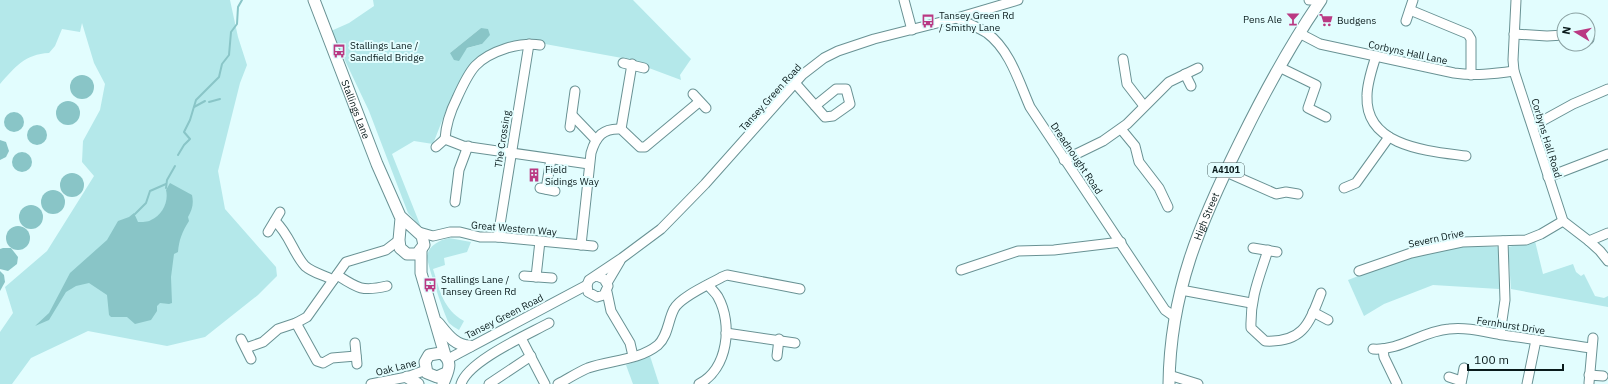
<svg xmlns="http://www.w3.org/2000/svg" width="1608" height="384" font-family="'IBM Plex Sans',sans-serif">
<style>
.green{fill:#b4e8ea;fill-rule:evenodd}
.water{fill:#89c5c7}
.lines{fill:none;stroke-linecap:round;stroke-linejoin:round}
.stream{stroke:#89c5c7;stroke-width:2}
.minor-casing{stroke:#699294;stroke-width:11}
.major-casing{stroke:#699294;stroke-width:13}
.minor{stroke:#fff;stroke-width:9}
.major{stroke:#fff;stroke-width:11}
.labels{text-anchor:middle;stroke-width:4;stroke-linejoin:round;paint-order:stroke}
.shield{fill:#e2fdfe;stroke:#4a5e5f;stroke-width:1}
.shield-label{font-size:9px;font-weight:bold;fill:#091a1b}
.poi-label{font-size:10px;fill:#091a1b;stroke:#e2fdfe;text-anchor:start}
.street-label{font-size:10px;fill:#091a1b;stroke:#e2fdfe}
</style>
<rect width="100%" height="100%" fill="#e2fdfe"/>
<g class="green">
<path d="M0 0H230L238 37 247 65 240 83 218 171 225 209 276 267 277 276 258 295 205 337 167 346 88 331 31 358 12 384H0V332L13 313 5 287 47 251 94 176 82 162 83 141 100 110 105 84 94 63 82 23 80 32 62 29 55 46 49 53C25 54 15 67 0 84Z"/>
<path d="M373 0H633L691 59 680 75 681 80 622 58 545 44 524 42 500 46 486 52 466 70 447 108 433 144 414 141 392 154 421 227 408 213 369 111 331 31 349 23 374 6ZM481 28 482 44 450 53Z"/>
<path d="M449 238 471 242 467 252 444 258 445 265 433 269C440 291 443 309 464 321L459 330C456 328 452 326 449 323 445 317 426 261 427 256 429 245 440 240 449 238Z"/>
<polygon points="1535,241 1543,274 1573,264 1576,272 1581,276 1584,274 1595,296 1604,298 1608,296 1608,307 1511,289 1508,247"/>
<polygon points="1461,246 1499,247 1499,289 1433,285 1384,304 1364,316 1348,280 1412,255"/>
<polygon points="650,356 659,384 633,384 626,365"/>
</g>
<g class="water">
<polygon points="481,28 488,29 490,35 482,44 467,48 459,61 454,60 450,53"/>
<circle cx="82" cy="87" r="12"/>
<circle cx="68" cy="113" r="12"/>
<circle cx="14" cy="122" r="10"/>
<circle cx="37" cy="135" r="10"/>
<polygon points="0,140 6,142 9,151 6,157 0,160"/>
<circle cx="22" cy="162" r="10"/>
<circle cx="72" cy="185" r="12"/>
<path d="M170 183 192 195C194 204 192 210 188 217L189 221C182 232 179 240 178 252L174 254 171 277 172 303 169 304 160 303 157 306V311L151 320 135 324 127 317H111L109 315 107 295 89 283 76 286 66 292 49 320 35 326 49 313 70 273 107 240 118 221 129 217 134 213 138 222C142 222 148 222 151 220 162 215 169 202 166 190Z"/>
<circle cx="53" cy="202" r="12"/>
<circle cx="31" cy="217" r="12"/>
<circle cx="18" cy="238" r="12"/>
<polygon points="3,248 11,248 18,257 17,264 8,271 0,269 0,249"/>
<polygon points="0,271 4,275 5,282 0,291"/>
</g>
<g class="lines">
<g class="stream">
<polyline points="209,102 220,99"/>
<polyline points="194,107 205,101"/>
<polyline points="178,155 184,145 190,139 184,132 190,120 196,100 219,77 222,64 229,55 231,32 237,24 238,7 242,0"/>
<polyline points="166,188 167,180 175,166"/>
<polyline points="135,214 146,203 150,191 166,184"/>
</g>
<g class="minor-casing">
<g id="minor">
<polyline points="904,0 912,30"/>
<polyline points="1309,0 1321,0"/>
<polyline points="1516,0 1513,60 1514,71 1563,221 1589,241 1600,251 1608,261"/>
<polyline points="1410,10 1468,34 1471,39 1471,75"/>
<path d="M957 18C966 23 978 27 987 33 1010 50 1019 82 1030 107L1165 310 1175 317"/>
<polyline points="1406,21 1413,0"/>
<path d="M1299 33 1320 44 1454 73C1475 76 1493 74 1514 71"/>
<polyline points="1514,34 1547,36 1564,35"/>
<polyline points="1588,38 1589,39"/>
<path d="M1376 56C1372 69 1367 83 1367 96 1365 147 1429 151 1466 156"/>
<polyline points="1123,59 1127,84 1144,106"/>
<polyline points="623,63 644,68"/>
<polyline points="1279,67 1316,85 1308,108 1326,117"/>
<polyline points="1185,74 1191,86"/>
<polyline points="795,83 825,117 833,116 850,104 846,89 836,89 815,106"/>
<polyline points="693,94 706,108"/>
<polyline points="572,115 596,140"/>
<polyline points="1533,126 1573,104 1608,89"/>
<polyline points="570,127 575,91"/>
<polyline points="621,129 632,64"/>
<polyline points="1121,129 1135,146 1139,162 1159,188 1168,207"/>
<path d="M445 139C446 123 450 112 457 98 470 69 476 58 507 48 518 45 528 43 540 45"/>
<polyline points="445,139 463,146 589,164"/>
<polyline points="436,147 445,139"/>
<polyline points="1064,160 1103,141 1127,124 1169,82 1198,68"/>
<polyline points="1226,172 1276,194 1286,192 1298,194"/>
<polyline points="1548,177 1608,154"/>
<polyline points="540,188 555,191"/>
<polyline points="1344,188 1356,183 1389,137"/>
<polyline points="546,189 551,159"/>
<polyline points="455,202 459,170 468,146"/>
<path d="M275 221C290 235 293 253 305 266 313 273 324 275 333 280"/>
<polyline points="268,232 280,212"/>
<polyline points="419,232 433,236 450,232 460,232 480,237 498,237 593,246"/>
<polyline points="498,237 529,44"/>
<polyline points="1589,241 1608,233"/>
<path d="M581 245 591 153C596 136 603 128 621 129L640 147H645L699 102"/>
<polyline points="1253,248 1277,252"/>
<path d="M1268 250C1259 278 1250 298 1251 328L1265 341C1303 343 1309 324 1321 293"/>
<polyline points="961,270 1018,251 1054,250 1121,242"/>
<polyline points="1359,271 1411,253 1462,242 1526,240 1541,234 1563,221"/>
<path d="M337 275C357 288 362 292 387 286"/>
<polyline points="524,276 552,278"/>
<polyline points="597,276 604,279 608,286 604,295 597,297 588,292 587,285 589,280 622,258 661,229 705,184 802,75 824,58 838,51 874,39 957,18 1018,0"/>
<polyline points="536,277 540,241"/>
<polyline points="607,283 620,261"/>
<polyline points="1181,290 1251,303"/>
<polyline points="607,292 611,311 630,343 633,356"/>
<polyline points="1313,312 1328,320"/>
<polyline points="296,323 317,361 323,363 332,358 356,356"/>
<polyline points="726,333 795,343"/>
<polyline points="1500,334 1505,300 1503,241"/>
<polyline points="521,338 545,384"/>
<polyline points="241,339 251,359"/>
<polyline points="355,343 357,364"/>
<polyline points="246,348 263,342 278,329 296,323 307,317 346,262 386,250 399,240"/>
<path d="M1373 349C1400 351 1422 331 1449 329 1468 327 1485 332 1503 335 1533 339 1562 344 1591 348"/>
<polyline points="1383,349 1384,357 1397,384"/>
<polyline points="777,356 779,339"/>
<polyline points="448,359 587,285"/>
<polyline points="1169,375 1198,384"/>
<polyline points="1589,375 1603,376"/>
<polyline points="1449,377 1461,381"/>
<polyline points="1589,383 1593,338"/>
<polyline points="371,384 407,377 426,370"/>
<path d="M461 384C468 361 527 335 549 323"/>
<polyline points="489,384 531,356"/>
<path d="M558 384C568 379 578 372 588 368 610 360 638 361 658 345 668 336 668 320 674 309 680 297 710 284 722 277L727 275 800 289"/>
<path d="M699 384C728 369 733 324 718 297 716 293 711 289 708 285"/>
<polyline points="1461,384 1464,368"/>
<polyline points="1527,384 1536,340"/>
</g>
</g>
<g class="major-casing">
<g id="major">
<path id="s1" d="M314 0 377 164 400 216 422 236 424 245 417 254H407L400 248 399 240 401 218"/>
<polyline points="421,250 421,273 445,355"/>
<path d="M438 323C447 334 455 346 470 346"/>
<polyline points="407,377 418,384"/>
<path d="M443 384C447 373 455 361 441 353L429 355 425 362 427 373 437 377 446 373"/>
<path id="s2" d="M1169 384C1170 292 1200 223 1240 142 1264 93 1290 45 1321 0"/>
</g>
</g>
<use href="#minor" class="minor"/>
<use href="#major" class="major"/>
</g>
<defs>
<g id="bar-bare" transform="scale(1.08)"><path d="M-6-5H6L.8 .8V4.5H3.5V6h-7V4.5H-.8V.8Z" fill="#ba3983" stroke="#e2fdfe" stroke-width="2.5" paint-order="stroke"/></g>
<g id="supermarket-bare" transform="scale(1.08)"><path d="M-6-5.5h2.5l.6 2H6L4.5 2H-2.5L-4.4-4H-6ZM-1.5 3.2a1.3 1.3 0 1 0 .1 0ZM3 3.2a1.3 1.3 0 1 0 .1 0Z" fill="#ba3983" stroke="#e2fdfe" stroke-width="2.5" paint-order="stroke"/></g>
<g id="bus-bare" transform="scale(1.08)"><path d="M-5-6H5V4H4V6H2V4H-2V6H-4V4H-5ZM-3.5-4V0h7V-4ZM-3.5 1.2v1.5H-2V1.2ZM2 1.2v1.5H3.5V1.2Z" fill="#ba3983" stroke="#e2fdfe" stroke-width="2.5" paint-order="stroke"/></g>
<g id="building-bare" transform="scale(1.08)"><path d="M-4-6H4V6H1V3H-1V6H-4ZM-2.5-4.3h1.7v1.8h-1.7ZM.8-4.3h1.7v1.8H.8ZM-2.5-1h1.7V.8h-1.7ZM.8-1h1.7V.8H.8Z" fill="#ba3983" stroke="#e2fdfe" stroke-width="2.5" paint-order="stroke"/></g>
</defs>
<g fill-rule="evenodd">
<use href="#bar-bare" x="1293" y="19"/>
<use href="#supermarket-bare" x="1326" y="20"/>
<use href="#bus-bare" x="928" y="21"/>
<use href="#bus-bare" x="339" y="51"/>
<use href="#building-bare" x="534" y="175"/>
<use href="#bus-bare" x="430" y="285"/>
</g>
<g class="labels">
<rect class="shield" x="1208" y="163" width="36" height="14" rx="3"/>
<g class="shield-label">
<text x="1226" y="173">A4101</text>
</g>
<g class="poi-label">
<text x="939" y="19">Tansey Green Rd<tspan x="939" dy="12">/ Smithy Lane</tspan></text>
<text x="1282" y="23" text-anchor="end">Pens Ale</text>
<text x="1337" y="24">Budgens</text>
<text x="350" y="49">Stallings Lane /<tspan x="350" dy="12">Sandfield Bridge</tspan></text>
<text x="545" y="173">Field<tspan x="545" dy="12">Sidings Way</tspan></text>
<text x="441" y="283">Stallings Lane /<tspan x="441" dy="12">Tansey Green Rd</tspan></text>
</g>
<g class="street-label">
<text transform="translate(1408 52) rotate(12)" y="4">Corbyns Hall Lane</text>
<text transform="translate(770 97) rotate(-48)" y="4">Tansey Green Road</text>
<text dy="4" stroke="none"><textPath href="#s1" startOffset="117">Stallings Lane</textPath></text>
<text transform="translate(1547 138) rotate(73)" y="4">Corbyns Hall Road</text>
<text transform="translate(502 139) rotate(-81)" y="4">The Crossing</text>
<text transform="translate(1077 158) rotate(56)" y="4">Dreadnought Road</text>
<text dy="4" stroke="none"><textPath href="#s2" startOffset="173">High Street</textPath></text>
<text transform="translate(514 228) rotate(5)" y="4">Great Western Way</text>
<text transform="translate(1436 238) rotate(-12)" y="4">Severn Drive</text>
<text transform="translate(504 316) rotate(-27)" y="4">Tansey Green Road</text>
<text transform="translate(1511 325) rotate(9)" y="4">Fernhurst Drive</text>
<text transform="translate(396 367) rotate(-14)" y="4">Oak Lane</text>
</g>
</g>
<g transform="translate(1576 32) rotate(280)"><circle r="19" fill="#e2fdfe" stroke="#8ba2a3"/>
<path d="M0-3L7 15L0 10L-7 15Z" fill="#ba3983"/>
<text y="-6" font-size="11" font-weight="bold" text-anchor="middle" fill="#091a1b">N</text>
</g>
<path d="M1468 364v6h95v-6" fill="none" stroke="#091a1b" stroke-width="2"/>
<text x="1474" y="364" font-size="12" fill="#091a1b" stroke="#e2fdfe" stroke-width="3" paint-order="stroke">100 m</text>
</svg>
